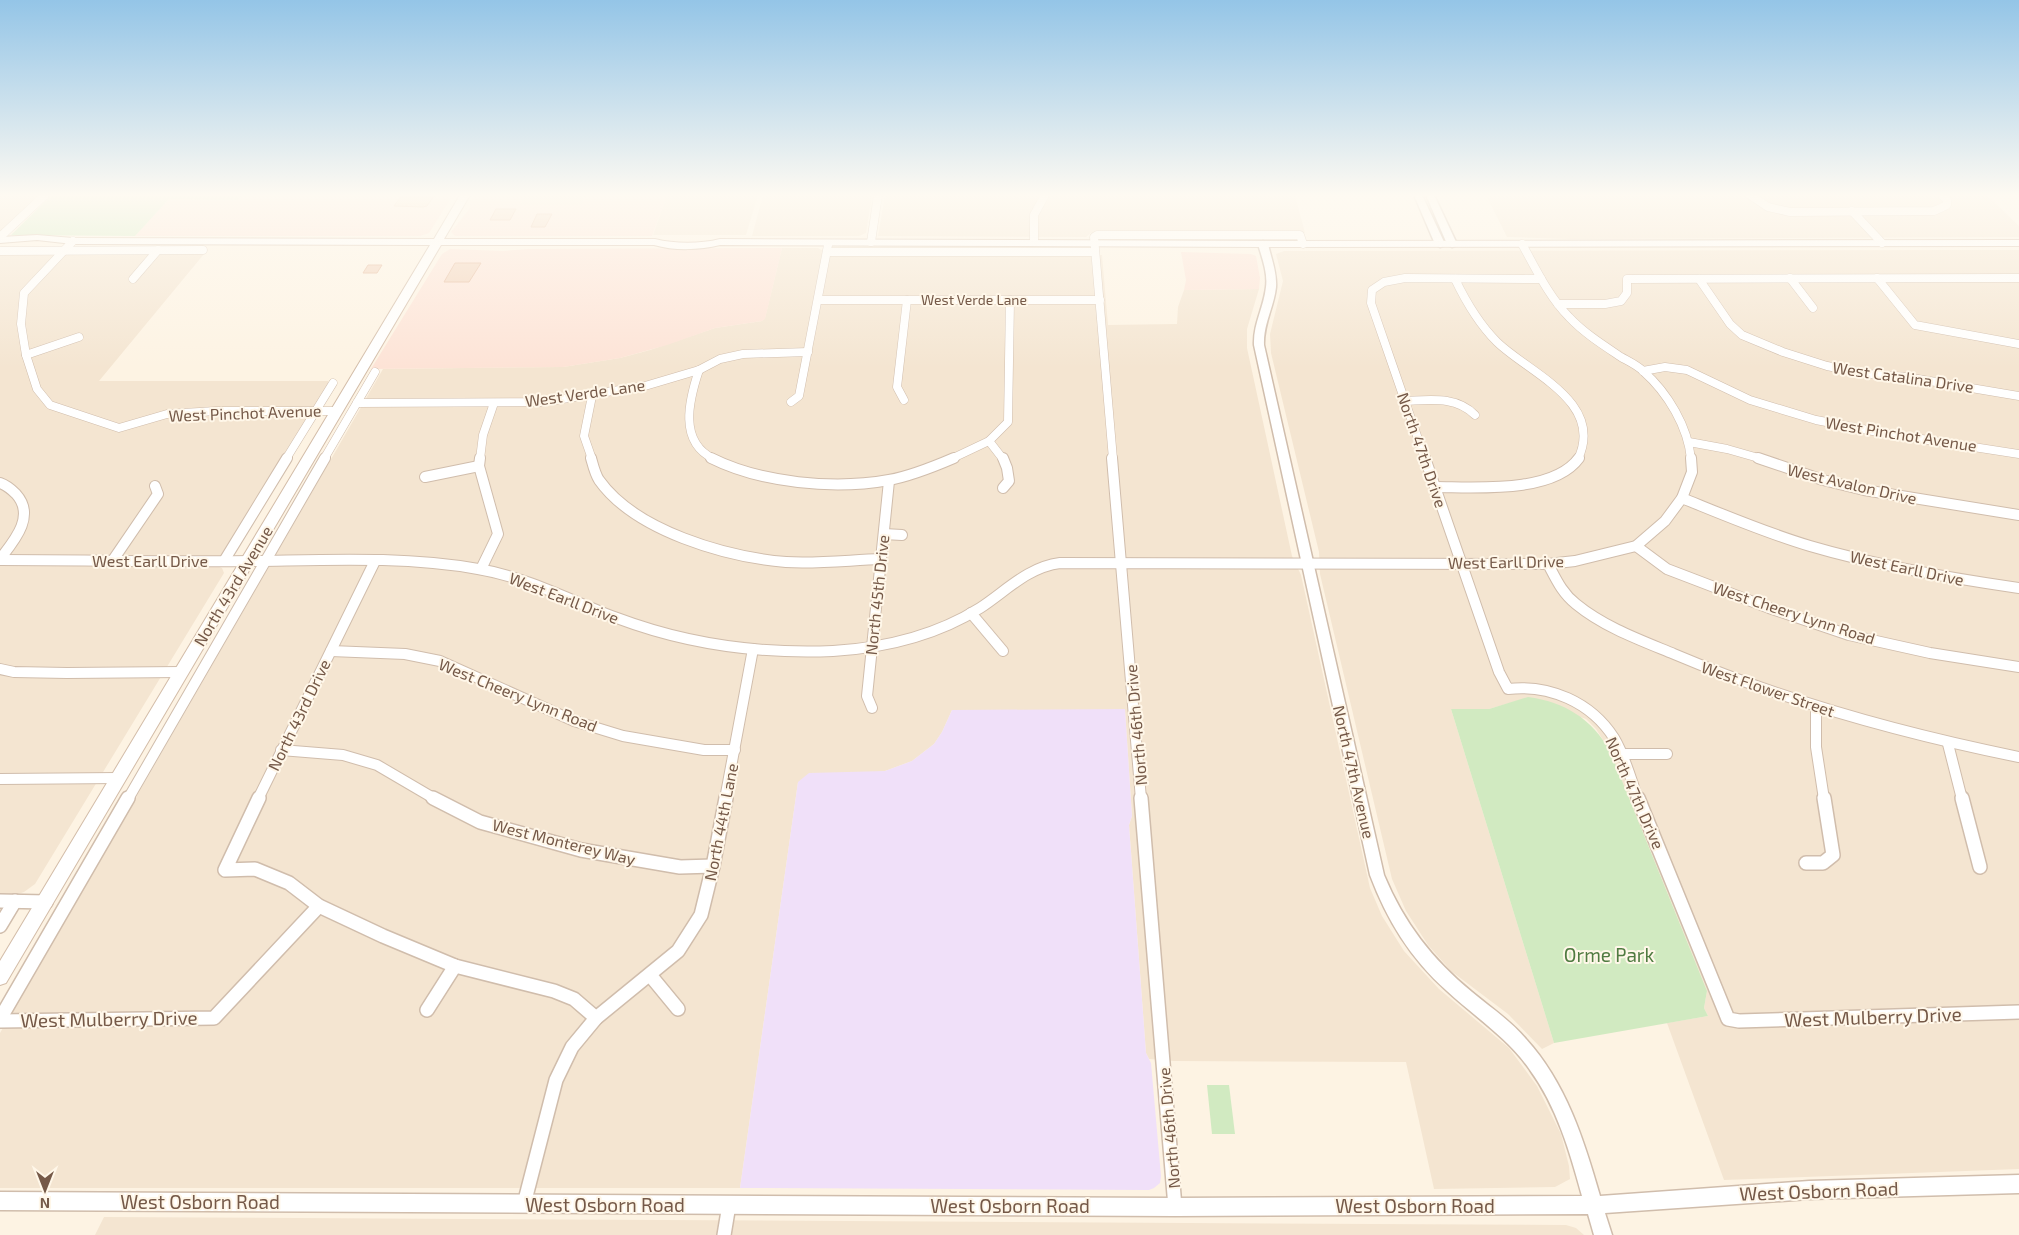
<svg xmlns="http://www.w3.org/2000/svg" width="2019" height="1235" font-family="'Exo 2',sans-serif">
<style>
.residential{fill:#f4e5d1}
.commercial{fill:#fde3d6}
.education{fill:#f0e0f9}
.green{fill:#d1eac1}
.building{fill:#f2d2ba;stroke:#e5b89a}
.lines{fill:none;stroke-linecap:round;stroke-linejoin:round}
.minor-far2-casing{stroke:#d0bdac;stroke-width:9}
.minor-far1-casing{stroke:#d0bdac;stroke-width:12}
.minor-casing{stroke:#d0bdac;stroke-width:16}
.tertiary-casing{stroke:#d0bdac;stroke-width:3}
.secondary-casing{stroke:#d3bda9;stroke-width:2}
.minor-far2{stroke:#fff;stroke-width:8}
.minor-far1{stroke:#fff;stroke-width:10}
.minor{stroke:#fff;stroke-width:13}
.tertiary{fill:#fff;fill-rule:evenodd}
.secondary{fill:#fff;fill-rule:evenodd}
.labels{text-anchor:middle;stroke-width:4;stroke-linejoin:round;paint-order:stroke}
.far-street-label{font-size:14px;fill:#755948;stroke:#fff7e9}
.street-label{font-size:16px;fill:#755948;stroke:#fff7e9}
.near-park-label{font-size:19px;fill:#507b41;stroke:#fff7e9}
.near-street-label{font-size:19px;fill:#755948;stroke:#fff7e9}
</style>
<rect width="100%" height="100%" fill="#fdf3e3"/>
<g class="residential">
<polygon points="0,195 40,195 0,231"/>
<polygon points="524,195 586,195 582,205 519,205"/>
<polygon points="667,195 758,195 746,235 653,235"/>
<polygon points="763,195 872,195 866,233 859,236 752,236"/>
<polygon points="885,195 1295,195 1305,233 1091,233 1086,237 878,236"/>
<polygon points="1486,195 1987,195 2019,226 2019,237 1570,239 1507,237"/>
<polygon points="782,248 818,248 823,251 822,254 1102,255 1108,325 1177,324 1178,307 1184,290 1259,289 1247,329 1247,348 1292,556 1301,575 1370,888 1382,916 1404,951 1439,989 1509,1048 1537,1086 1561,1134 1569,1166 1570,1179 1555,1187 1434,1189 1406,1062 1174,1061 1149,1059 1146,1053 1129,825 1132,816 1125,710 952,710 942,732 934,744 912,761 885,771 798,782 740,1188 0,1188 0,1033 383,369 563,367 620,358 650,350 715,328 762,321 765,318"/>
<polygon points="2019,250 2019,1169 1724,1180 1667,1023 1708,1016 1704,1008 1707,991 1610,751 1596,729 1586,719 1527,698 1489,709 1451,709 1554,1043 1542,1049 1508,1014 1451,971 1428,945 1406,911 1392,879 1320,574 1319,552 1271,353 1270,334 1283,281 1276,254 1284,251"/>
<polygon points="0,253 204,254 99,381 328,381 328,385 217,566 222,568 224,573 35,884 24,892 15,895 0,919"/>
<polygon points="104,1217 1566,1225 1576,1228 1584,1235 95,1235"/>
</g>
<g class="commercial">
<polygon points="242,195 453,195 429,233 420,236 135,236 169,199 238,200"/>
<polygon points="474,195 524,195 520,205 581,205 586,195 667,195 652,236 455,236 451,232 470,208 470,202"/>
<polygon points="782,248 765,319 762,321 715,328 667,345 620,358 563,367 371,369 442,254 450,249 503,251 529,249"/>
<polygon points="1181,252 1251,254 1256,256 1260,278 1259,289 1184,290 1186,280"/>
</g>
<polygon class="education" points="1125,709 1132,816 1129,825 1146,1053 1151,1063 1161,1176 1160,1183 1154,1188 1149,1190 740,1188 798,782 809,773 885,771 912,761 934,744 942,732 952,710"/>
<g class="green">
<polygon points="52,195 242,195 238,200 169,199 135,236 11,235"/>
<path d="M1528 697C1565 702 1592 719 1610 751L1707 991 1704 1008 1708 1016 1554 1043 1451 709H1489Z"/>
<polygon points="1207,1085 1229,1085 1235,1134 1212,1134"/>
</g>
<g class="building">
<polygon points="402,195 432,195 434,196 427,206 423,207 394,206"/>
<polygon points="496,209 516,209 510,220 490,220"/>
<polygon points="537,214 552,214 545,227 531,227"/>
<polygon points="455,263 481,263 469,282 444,282"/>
<polygon points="368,265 382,265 377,273 363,273"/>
</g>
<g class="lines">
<g class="minor-far2-casing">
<g id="minor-far2">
<polyline points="1750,195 1768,207 1790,212 1934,211 1947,205 1947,200 1942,195"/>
<polyline points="1852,211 1882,243"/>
<polyline points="0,237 45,195"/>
<polyline points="73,241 24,293 21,324 26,355 37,389 50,405 119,428 167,414 216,411 337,411"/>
<polyline points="871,242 878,195"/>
<polyline points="1034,242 1034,215 1045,195"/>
<path d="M1522 244C1536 269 1549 297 1569 317 1584 333 1603 345 1621 357 1628 361 1637 365 1643 371 1668 393 1688 427 1691 459"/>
<polyline points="0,251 203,250"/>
<polyline points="827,252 1095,252"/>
<polyline points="1790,278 1813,308"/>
<polyline points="1877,278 1915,325 2019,344"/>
<polyline points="133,279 158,250"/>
<path d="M1455 279C1466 302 1479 324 1497 342 1529 373 1605 402 1578 459"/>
<polyline points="1699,279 1730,324 1742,335 1783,352 1827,366 1868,374 1906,377 2019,396"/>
<polyline points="819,300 1100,300"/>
<polyline points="1558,304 1605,304 1621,301 1627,293 1627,279 2019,278"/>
<polyline points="26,355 79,337"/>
<path d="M699 370C689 400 678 442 714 459"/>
<polyline points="1643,371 1665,367 1687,370 1750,400 1816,420 1883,433 2019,454"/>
<polyline points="904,400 897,387 907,300"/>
<path d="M1406 401C1431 400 1456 396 1475 415"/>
<polyline points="791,402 799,396 828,245"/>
<polyline points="357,403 543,402 645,386 699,370 720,359 743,354 808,352"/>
<polyline points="1689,442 1727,449 1762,459"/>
<polyline points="286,459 333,383"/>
<polyline points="324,459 375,372"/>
<polyline points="480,459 483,435 494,403"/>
<polyline points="592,459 584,436 592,396"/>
<polyline points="951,459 989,441"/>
<polyline points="1003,459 989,441 1008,422 1010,300"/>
<polyline points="1113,459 1094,237 1097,235 1300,235 1303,244"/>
<polyline points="1425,459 1371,303 1372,290 1384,282 1405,278 1541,279"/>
</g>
</g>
<g class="minor-far1-casing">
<g id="minor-far1">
<polyline points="480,458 479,466 498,534 481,569"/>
<path d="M591 458C593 465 595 474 599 480 635 531 726 557 786 562 817 564 850 560 881 559"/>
<path d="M711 458C761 483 834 490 889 480 911 476 933 467 954 458"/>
<polyline points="1003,458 1007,468 1009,481 1003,488"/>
<polyline points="1112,458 1141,799"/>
<path d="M1425 458 1499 672 1508 689C1549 684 1591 702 1614 738 1625 756 1631 780 1638 799"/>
<polyline points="1758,458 1823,480 1864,490 2019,515"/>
<polyline points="425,477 479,466"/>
<path d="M0 483C6 485 11 489 16 494 36 516 14 541 0 559"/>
<path d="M1435 487C1474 487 1553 494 1579 458"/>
<path d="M1682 498C1724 515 1766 533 1810 546 1878 566 1949 578 2019 588"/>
<polyline points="884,534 902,535"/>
<polyline points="1636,546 1667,569 1769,608 1849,635 1930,653 2019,667"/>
<path d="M0 560C84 560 169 562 253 561 328 560 404 556 478 569 527 577 571 601 617 618 686 644 760 654 833 651 884 648 937 635 980 608 1006 591 1028 567 1060 563L1548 564 1575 561 1636 546 1665 521 1682 498 1692 472 1691 458"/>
<polyline points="113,560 158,494 155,486"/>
<polyline points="224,561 287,458"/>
<path d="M1548 564C1556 579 1562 593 1576 604 1604 627 1640 640 1674 654 1785 701 1900 733 2019 757"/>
<polyline points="971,613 1003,651"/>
<polyline points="331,651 405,654 440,661 574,721 623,736 704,750 735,750"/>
<polyline points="0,669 14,672 67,673 182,672"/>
<polyline points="1816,707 1816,747 1824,799"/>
<polyline points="872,708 867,696 889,481"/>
<polyline points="1948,744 1962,799"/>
<polyline points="281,750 343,755 377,765 435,799"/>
<polyline points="1621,754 1667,754"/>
<polyline points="0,779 119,778"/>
<polyline points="128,799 325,458"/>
<polyline points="258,799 375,561"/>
<polyline points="725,799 753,649"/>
</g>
</g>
<g class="minor-casing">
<g id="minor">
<polyline points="259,798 225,870 255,869 289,883 319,906 383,936 455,966 554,991 574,999 596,1018"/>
<polyline points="433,798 480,822 581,850 680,867 713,866"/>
<polyline points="1141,798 1175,1207"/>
<polyline points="1638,798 1728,1019 1739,1021 2019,1012"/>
<polyline points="1962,798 1980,867"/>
<polyline points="1806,863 1823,863 1833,855 1824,798"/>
<polyline points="0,901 46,902"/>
<polyline points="0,926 15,901"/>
<polyline points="650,975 678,1009"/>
<polyline points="427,1010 455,966"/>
<polyline points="0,1019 128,798"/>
<polyline points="0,1021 214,1018 319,906"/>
<polyline points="524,1204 556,1080 572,1047 596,1018 678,951 701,915 713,866 726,798"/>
<polyline points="724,1235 729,1205"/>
</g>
</g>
<g class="tertiary-casing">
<g id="tertiary">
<polygon points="1414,195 1422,195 1445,244 1443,246 1440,247 1435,244"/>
<polygon points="1426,195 1434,195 1457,244 1455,246 1452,247 1447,244"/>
<path d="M1263 241 1268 244C1271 258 1277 272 1276 287 1274 307 1263 324 1264 345L1384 875C1404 923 1432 959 1472 992 1490 1007 1511 1021 1526 1039 1566 1083 1584 1140 1600 1196L1809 1181 2019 1175V1193L1809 1199 1605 1213 1612 1235H1594L1588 1214 1175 1216 0 1210V1192L1175 1198 1582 1196C1570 1152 1557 1107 1530 1070 1508 1038 1475 1017 1447 991 1410 958 1387 920 1370 875L1254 345C1253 324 1264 307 1266 287 1268 273 1262 258 1258 244Z"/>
</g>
</g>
<g class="secondary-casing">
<path id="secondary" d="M460 195H470L444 239H655C675 244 700 244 720 239L1263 241 2019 240V246L1263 247 720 245C701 250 674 251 654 245H441L6 983 0 985V961L430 245 73 244 37 240 0 243V237L37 235 73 238 434 239Z"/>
</g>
<use href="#minor-far2" class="minor-far2"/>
<use href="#minor-far1" class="minor-far1"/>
<use href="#minor" class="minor"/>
<use href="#tertiary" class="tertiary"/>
<use href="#secondary" class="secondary"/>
</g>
<linearGradient id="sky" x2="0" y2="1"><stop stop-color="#94c5e7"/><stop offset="0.53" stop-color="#fefaf2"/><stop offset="1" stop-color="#fefaf2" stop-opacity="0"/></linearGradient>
<rect width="2019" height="368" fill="url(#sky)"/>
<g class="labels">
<g class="far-street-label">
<text x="974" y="305">West Verde Lane</text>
</g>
<g class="street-label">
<text transform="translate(1903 377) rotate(8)" y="6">West Catalina Drive</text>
<text transform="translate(585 393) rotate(-8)" y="6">West Verde Lane</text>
<text transform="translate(245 413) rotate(-2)" y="6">West Pinchot Avenue</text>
<text transform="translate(1901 434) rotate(9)" y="6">West Pinchot Avenue</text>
<text transform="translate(1422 450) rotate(71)" y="6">North 47th Drive</text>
<text transform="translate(1852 484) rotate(13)" y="6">West Avalon Drive</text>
<text x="150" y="567">West Earll Drive</text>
<text transform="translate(1506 562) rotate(-1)" y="6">West Earll Drive</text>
<text transform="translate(1907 568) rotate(12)" y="6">West Earll Drive</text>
<text transform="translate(233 586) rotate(-59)" y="6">North 43rd Avenue</text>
<text transform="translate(877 595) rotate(-84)" y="6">North 45th Drive</text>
<text transform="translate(564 598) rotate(21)" y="6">West Earll Drive</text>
<text transform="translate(1794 613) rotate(18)" y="6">West Cheery Lynn Road</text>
<text transform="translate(1768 689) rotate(19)" y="6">West Flower Street</text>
<text transform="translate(518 695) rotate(22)" y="6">West Cheery Lynn Road</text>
<text transform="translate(299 715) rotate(-64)" y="6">North 43rd Drive</text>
<text transform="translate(1136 725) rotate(-95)" y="6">North 46th Drive</text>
<text transform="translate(1354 772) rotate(77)" y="6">North 47th Avenue</text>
<text transform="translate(1635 793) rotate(66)" y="6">North 47th Drive</text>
<text transform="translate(721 822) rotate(-79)" y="6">North 44th Lane</text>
<text transform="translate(564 842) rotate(14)" y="6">West Monterey Way</text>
<text transform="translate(1169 1128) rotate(-95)" y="6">North 46th Drive</text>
</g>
<g class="near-park-label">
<text x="1609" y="962">Orme Park</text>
</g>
<g class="near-street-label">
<text transform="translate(1873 1017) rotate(-2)" y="7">West Mulberry Drive</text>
<text transform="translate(109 1019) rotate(-1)" y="7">West Mulberry Drive</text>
<text transform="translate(1819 1191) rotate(-2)" y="7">West Osborn Road</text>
<text x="200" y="1209">West Osborn Road</text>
<text x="605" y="1212">West Osborn Road</text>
<text x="1010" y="1213">West Osborn Road</text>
<text x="1415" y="1213">West Osborn Road</text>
</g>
</g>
<g transform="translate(45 1190) rotate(180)" stroke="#fff7e9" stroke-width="4" paint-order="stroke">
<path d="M0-4L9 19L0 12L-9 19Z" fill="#755948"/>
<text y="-8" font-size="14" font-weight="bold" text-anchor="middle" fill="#755948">N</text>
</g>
</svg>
